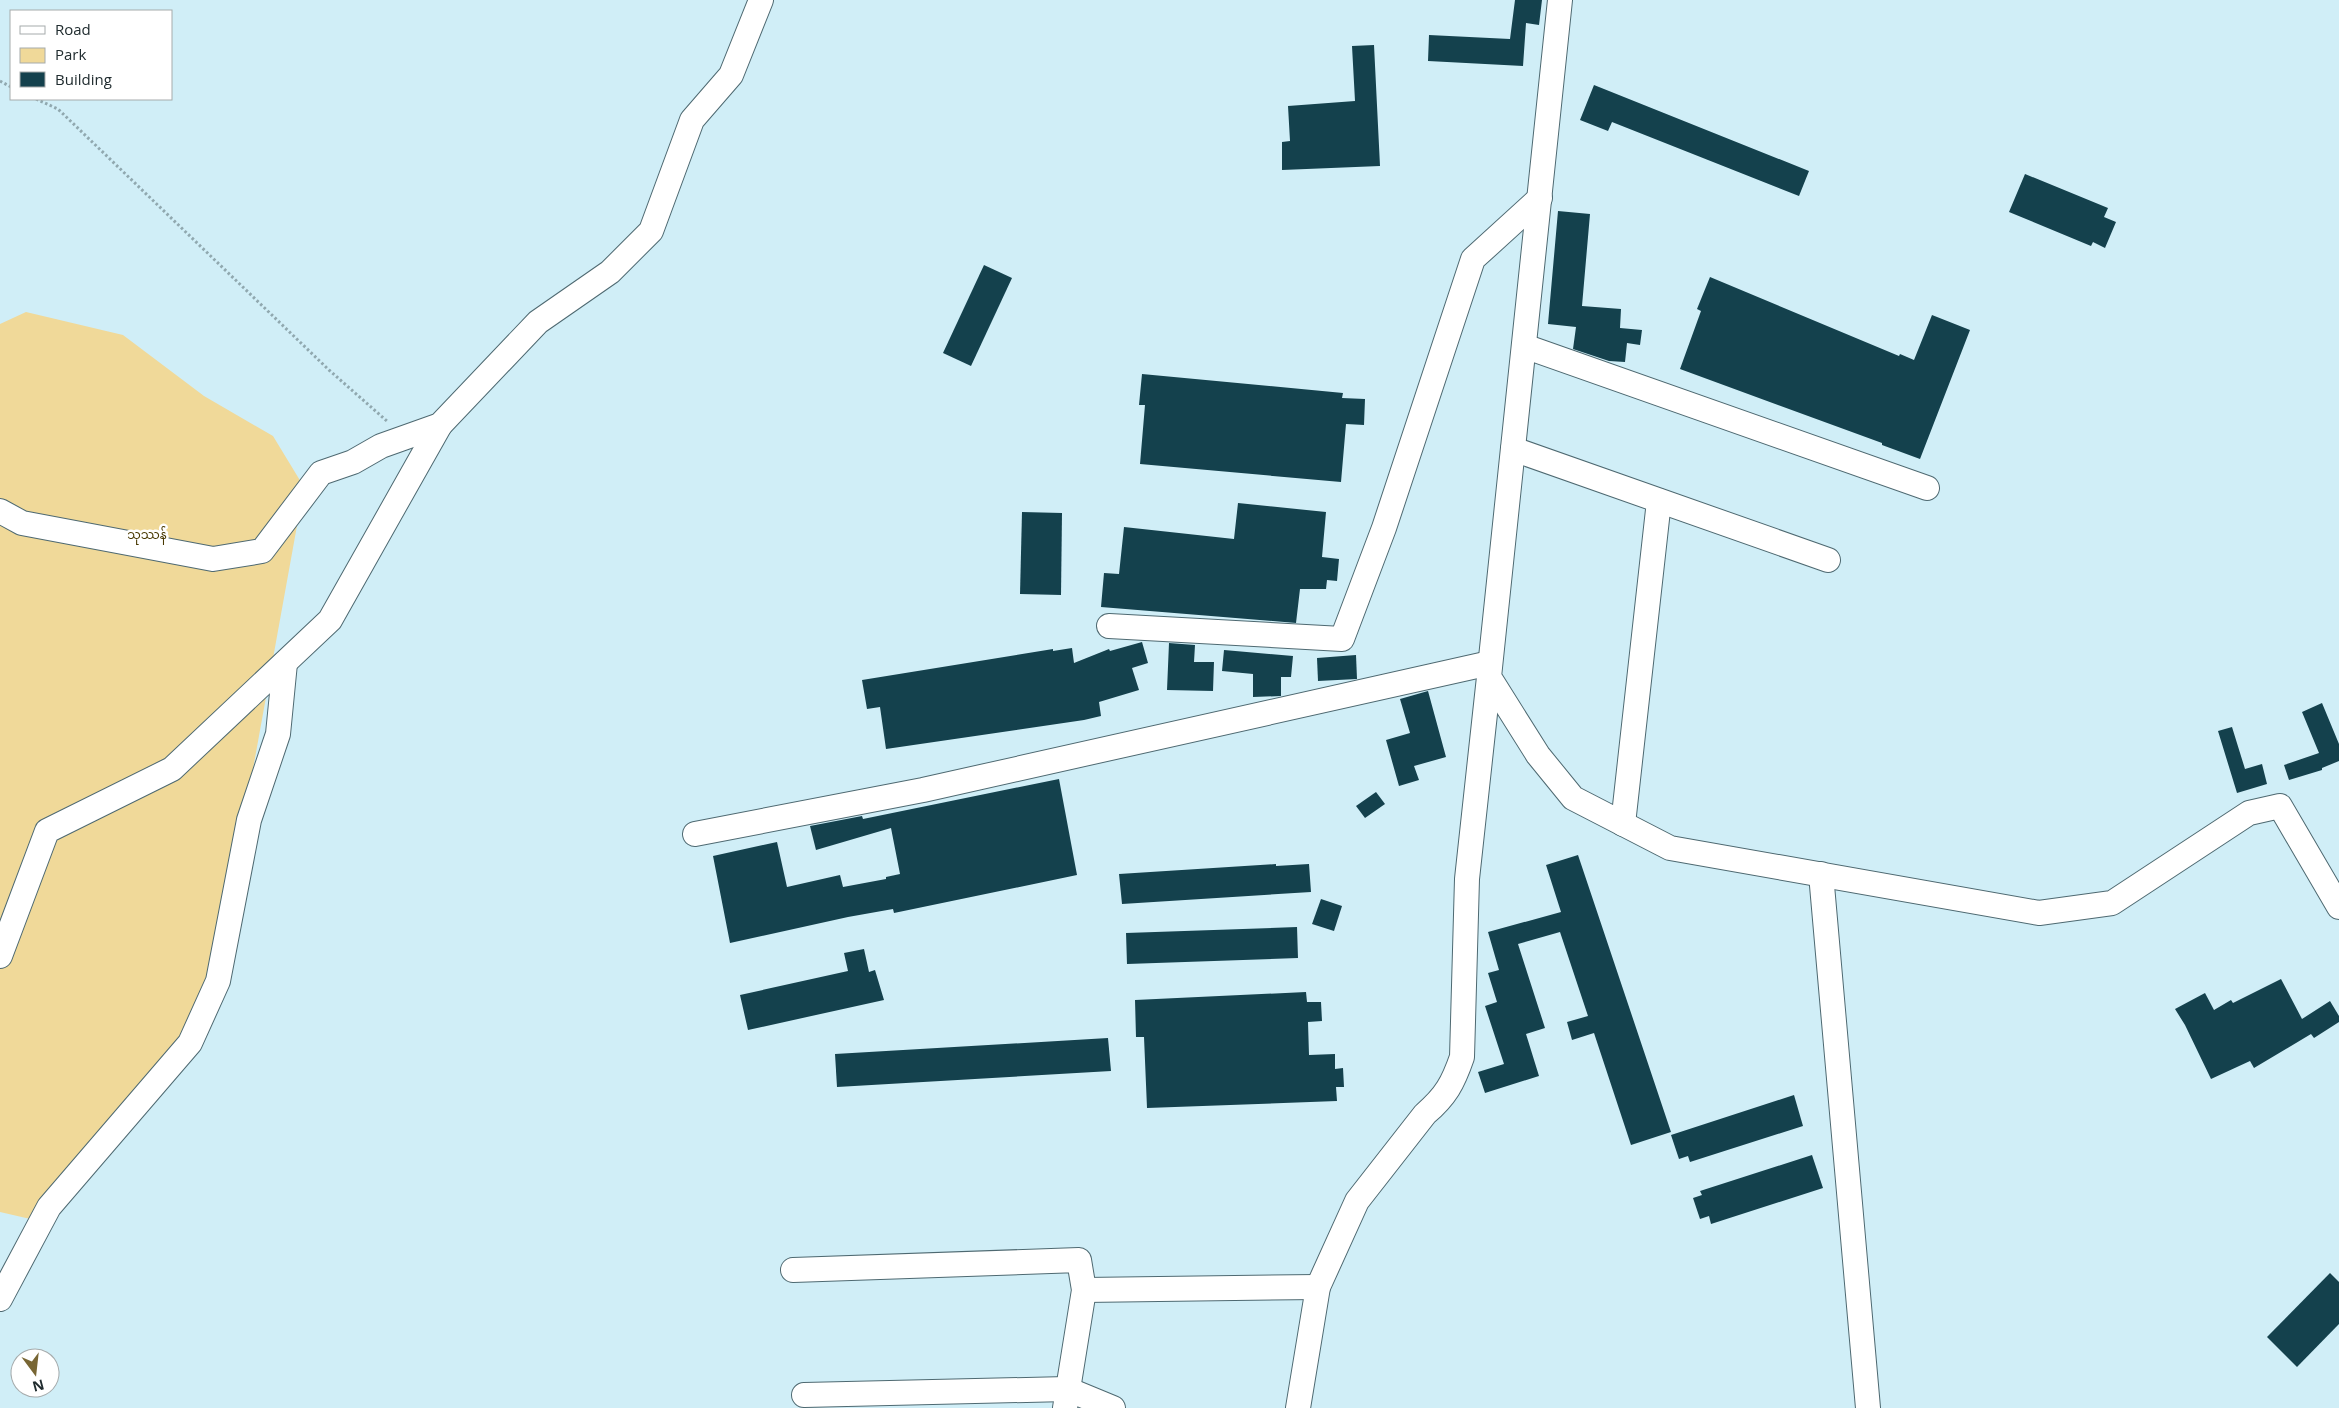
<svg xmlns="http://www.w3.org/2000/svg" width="2339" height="1408" font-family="'Open Sans','Noto Sans Myanmar',sans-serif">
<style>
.green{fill:#f0d999}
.building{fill:#14414d}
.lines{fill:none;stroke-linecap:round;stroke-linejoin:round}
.minor-casing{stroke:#4e6971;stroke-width:26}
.path{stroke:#90a8af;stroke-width:3;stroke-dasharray:2.5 2.5;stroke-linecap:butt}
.minor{stroke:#fff;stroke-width:24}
.labels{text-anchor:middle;stroke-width:5;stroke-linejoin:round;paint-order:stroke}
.park-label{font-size:12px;fill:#493902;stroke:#fff}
</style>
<rect width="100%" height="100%" fill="#d0eef7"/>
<polygon class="green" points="26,312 123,335 204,396 273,436 304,487 221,946 193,1017 52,1224 0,1212 0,324"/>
<g class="building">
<polygon points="1515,0 1542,0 1539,25 1526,23 1523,66 1428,61 1429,35 1510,39"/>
<polygon points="1374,45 1380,166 1282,170 1282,142 1290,141 1288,106 1355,101 1352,46"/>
<polygon points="1594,85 1809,171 1799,196 1612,122 1608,131 1580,120"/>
<polygon points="2025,174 2108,208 2104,217 2116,222 2105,248 2093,242 2091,246 2009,212"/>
<polygon points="1558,211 1590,214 1582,306 1621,309 1620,328 1642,330 1640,345 1627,343 1625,362 1609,361 1573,349 1576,327 1548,324"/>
<polygon points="984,265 1012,278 971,366 943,353"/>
<polygon points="1710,277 1899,356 1900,354 1914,360 1932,315 1970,330 1920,459 1882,445 1882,443 1680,369 1701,311 1697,309"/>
<polygon points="1142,374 1343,393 1342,398 1365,399 1364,425 1346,424 1341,482 1140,464 1145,405 1139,405"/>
<polygon points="1238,503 1326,512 1322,557 1339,559 1337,581 1327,580 1326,589 1300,589 1296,623 1101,607 1104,573 1119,574 1124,527 1234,539"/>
<polygon points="1022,512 1062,513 1061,595 1020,594"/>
<polygon points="1142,642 1148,663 1132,668 1139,690 1099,702 1101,716 1084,720 886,749 880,707 867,709 862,680 1053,649 1053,651 1072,648 1074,663 1109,649 1110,651"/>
<polygon points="1169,643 1195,645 1194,662 1214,662 1213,691 1167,690"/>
<polygon points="1224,650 1293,656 1291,677 1281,677 1281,696 1253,697 1253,674 1222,671"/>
<polygon points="1356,655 1357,679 1318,681 1317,658"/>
<polygon points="1428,691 1446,757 1414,766 1419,780 1399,786 1386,740 1410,733 1400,699"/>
<polygon points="2322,703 2339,744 2339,761 2322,768 2322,770 2289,780 2284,765 2319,753 2302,712"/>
<polygon points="2232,727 2245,769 2262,764 2267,784 2237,793 2218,731"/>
<polygon points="1059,779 1077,875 894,913 893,909 848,917 730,943 713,856 777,842 787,887 840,875 843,887 886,879 886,877 900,874 891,828 816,850 810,826 862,816 863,819"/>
<polygon points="1376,792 1385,804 1365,818 1356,806"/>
<polygon points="1578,855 1671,1132 1631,1145 1594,1033 1572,1040 1567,1022 1588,1016 1560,932 1518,944 1545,1028 1526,1034 1539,1076 1485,1093 1478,1072 1504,1064 1485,1006 1497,1002 1488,973 1499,970 1488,932 1561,912 1546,865"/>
<polygon points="1276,864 1276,866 1309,864 1311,892 1122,904 1119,874"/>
<polygon points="1321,899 1342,906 1334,931 1312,924"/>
<polygon points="1297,927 1298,958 1127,964 1126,933"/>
<polygon points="864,949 869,972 875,970 884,1000 748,1030 740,995 848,971 844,953"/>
<polygon points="2281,979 2302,1019 2330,1001 2339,1016 2339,1022 2314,1038 2311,1034 2254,1068 2250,1061 2211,1079 2185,1025 2175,1009 2205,993 2214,1010 2231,1000 2233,1003"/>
<polygon points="1306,992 1307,1002 1321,1002 1322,1021 1308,1022 1309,1055 1335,1054 1335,1069 1343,1068 1344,1087 1336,1087 1337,1101 1147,1108 1144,1037 1136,1037 1135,1000"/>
<polygon points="1108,1038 1111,1071 837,1087 835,1054"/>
<polygon points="1794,1095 1803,1126 1690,1162 1688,1156 1679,1159 1671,1135"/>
<polygon points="1812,1155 1823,1188 1711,1224 1709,1216 1700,1219 1693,1198 1702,1195 1700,1191"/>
<polygon points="2330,1273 2339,1282 2339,1324 2297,1367 2267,1337"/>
</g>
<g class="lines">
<g class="minor-casing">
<g id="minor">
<polyline points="1560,0 1489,677 1538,755 1573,798 1670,848 2039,913 2112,903 2249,813 2280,806 2339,907"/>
<polyline points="1524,346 1927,488"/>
<polyline points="1513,449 1828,560"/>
<polyline points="0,511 22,523 213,559 262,551 321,473 353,462 381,446 440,425 538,322 610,272 651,231 692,120 731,75 761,0"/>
<polyline points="1109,626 1342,639 1384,528 1473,259 1540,198"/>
<polyline points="1623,824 1659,501"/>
<polyline points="695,834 923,790 1490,663"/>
<polyline points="1821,874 1868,1408"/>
<polyline points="0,956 47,831 172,769 330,620 440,425"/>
<polyline points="793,1270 1079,1260 1084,1290 1065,1408"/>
<polyline points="1084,1290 1318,1287"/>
<polyline points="0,1299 49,1207 190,1043 218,981 249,820 278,734 285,663"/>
<polyline points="804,1395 1067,1389 1113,1408"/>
<path d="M1298 1408 1318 1287 1357 1201 1425 1114C1446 1096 1453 1083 1462 1057L1467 879 1489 677"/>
</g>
</g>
<g class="path">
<polyline points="0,81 11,87"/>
<polyline points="36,99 58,109 329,370 388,422"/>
</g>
<use href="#minor" class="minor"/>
</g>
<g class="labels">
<g class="park-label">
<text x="147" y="539">သုဿန်</text>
</g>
</g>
<rect x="10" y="10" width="162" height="90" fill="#ffffff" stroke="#a6abac"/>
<rect x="20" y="26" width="25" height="8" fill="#ffffff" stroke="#a6abac"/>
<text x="55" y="35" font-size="15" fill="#202c2f">Road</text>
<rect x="20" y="48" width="25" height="15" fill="#f0d999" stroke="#a6abac"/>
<text x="55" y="60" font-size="15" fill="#202c2f">Park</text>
<rect x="20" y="72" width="25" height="15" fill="#14414d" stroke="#a6abac"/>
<text x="55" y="85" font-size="15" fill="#202c2f">Building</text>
<g transform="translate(35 1373) rotate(165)"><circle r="24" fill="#ffffff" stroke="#a6abac"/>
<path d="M0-4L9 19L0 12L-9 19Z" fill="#786634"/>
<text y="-8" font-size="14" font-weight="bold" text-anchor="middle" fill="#202c2f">N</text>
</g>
</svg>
